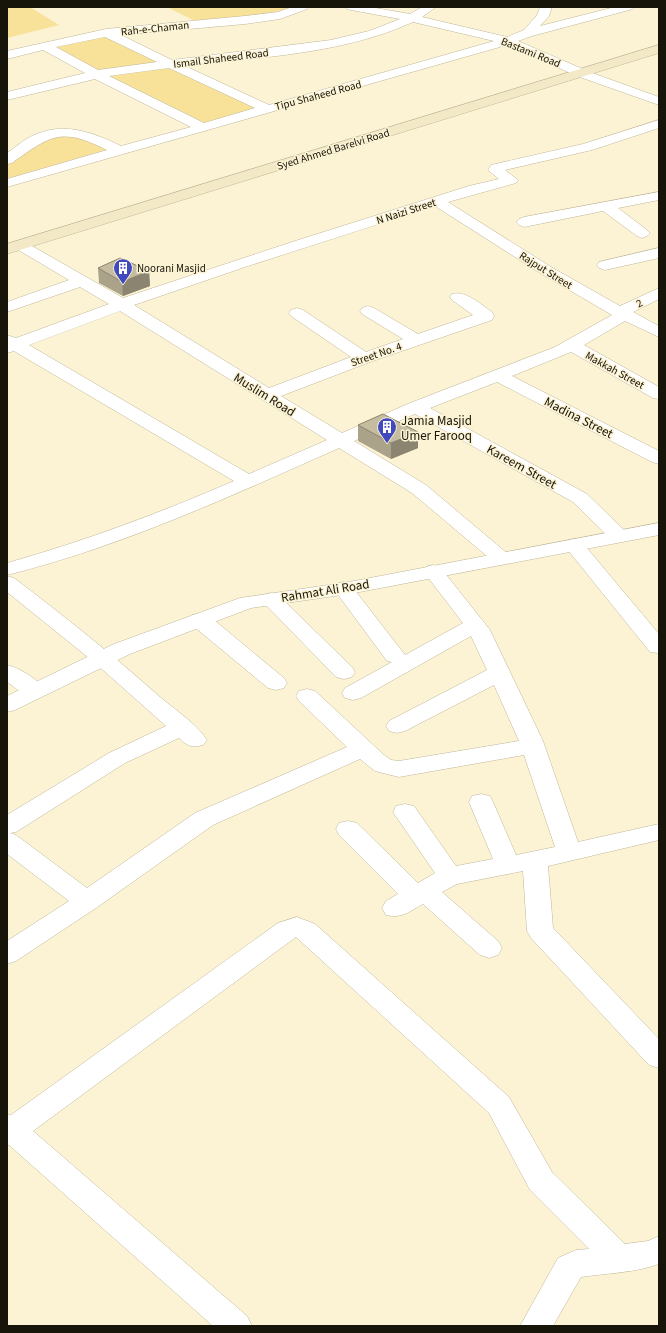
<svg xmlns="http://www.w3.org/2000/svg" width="666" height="1333" font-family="'Source Sans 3',sans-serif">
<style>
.green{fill:#f8e299}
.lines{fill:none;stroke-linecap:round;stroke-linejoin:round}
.minor-casing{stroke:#c0b79a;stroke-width:1}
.tertiary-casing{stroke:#c0b79a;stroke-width:1}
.secondary-casing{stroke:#c0b79a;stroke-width:1}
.minor{fill:#fff;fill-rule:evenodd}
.tertiary{fill:#fff;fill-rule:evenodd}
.secondary{fill:#f3e9c6;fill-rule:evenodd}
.wall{fill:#aaa38a}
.shaded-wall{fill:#8b8470}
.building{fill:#c6bda0;stroke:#8b8470}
.labels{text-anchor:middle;stroke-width:3;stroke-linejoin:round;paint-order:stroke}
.far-street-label{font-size:11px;fill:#171409;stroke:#fcf3d4}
.far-poi-label{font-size:11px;fill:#171409;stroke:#fcf3d4;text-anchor:start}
.street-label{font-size:13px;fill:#171409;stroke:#fcf3d4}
.poi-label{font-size:13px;fill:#171409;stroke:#fcf3d4;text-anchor:start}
</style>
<rect width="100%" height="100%" fill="#fcf3d4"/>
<g class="green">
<polygon points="7,7 30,7 59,25 7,38"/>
<polygon points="167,7 305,7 201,24"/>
<polygon points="111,34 267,109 202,127 45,46"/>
<polygon points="63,132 119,151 7,182 7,160"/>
</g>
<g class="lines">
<g class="minor-casing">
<g id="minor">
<path d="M292 7H309L307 9 280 19 245 24 121 35 172 60 331 40 369 31 400 19 351 10 347 9 345 7H370L410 14 422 7H436L422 17 507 37 524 30 537 15 540 7H552L549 16 540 26 615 7H635L633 9 532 36 518 41 585 70 587 73 585 76H577L507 45 7 187V179L107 150C61 127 51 135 12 163L7 164V153C15 148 23 140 32 136 63 121 92 132 121 146L191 127 95 79 7 100V92L85 73 43 50 7 59V51L106 29 245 16 278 12ZM413 22 494 41 269 105 185 66C261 57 343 54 413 22ZM105 37 157 62 98 70 56 47ZM169 68 255 108 204 123 109 76Z"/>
<path d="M659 120V128L592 150 505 170 518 180 516 183 448 202 551 267 620 306 659 288V299L633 312 659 326V337L625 321 584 345 659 387V399L653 398 571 352 512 376 659 451V464L652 462 497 382 430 408 587 494 626 532 629 536 626 540 619 542 612 540 573 502 415 414 354 441 426 485 508 554 511 558 508 562 501 564 494 562 412 493 339 448C231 496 123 546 7 575V563C85 541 160 513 234 481L14 351 7 353V335L16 338 109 304 80 287 7 312V302L69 280 15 248 12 245 15 242 20 240 25 242 123 298 292 242 469 186 499 179 488 170 491 165 583 144ZM435 206 540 273 612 315 555 347 410 403 342 433 281 396 370 362 492 320 494 316 492 312C481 305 466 290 452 294L450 297 452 300 473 315 418 334 374 308 368 306 362 308 360 311 362 314 403 339 366 352 303 310 297 308 291 310 289 313 291 316 351 357 269 388 134 305 245 267ZM120 311 327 440 249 474 29 345Z"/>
<polygon points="659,192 659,200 618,208 647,230 650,233 647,236 642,238 637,236 603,211 524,227 519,225 516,222 519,219 524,217"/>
<polygon points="659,248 659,258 605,270 599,268 597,265 599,262"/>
<polygon points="574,539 581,541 659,634 659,653 650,652 567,549 564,545 567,541"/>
<path d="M433 565 440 567 490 630 543 741 578 842 659 824V840L548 866 553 928 659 1039V1068L649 1065 531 938 527 931 523 871 457 884 442 892 498 941 502 948 498 955 489 958 480 955 423 904C410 911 402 919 386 915L382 908 386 901 398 894 339 835 336 829 339 823 348 821 357 823 418 883 435 873 393 812 396 806 405 804 414 806 456 866 493 859 469 802 472 796 481 794 490 796 493 802 516 855 555 847 524 755 399 777 375 771 360 759 213 825 96 908 16 961 7 964V941L69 901 7 854V815L109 753 166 726 95 663 7 592V576L14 578C64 616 113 655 160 697 174 709 197 724 207 740L203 745C192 748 187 746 179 738L125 763 16 832 10 833 16 835 87 888 195 813 347 747 299 701 296 696 299 691 307 689 315 691 384 755 391 760 399 761 519 741 494 685 405 731 397 733 389 731 386 726 389 721 487 670 471 636 361 698 353 700 345 698 342 693 345 688 392 662 387 661 336 592 333 588 336 584 343 582 350 584 405 655 463 623 423 571 426 567Z"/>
<polygon points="271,593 278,595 352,667 355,672 352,677 344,679 336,677 264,603 261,599 264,595"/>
<polygon points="200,614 208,615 284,678 287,683 284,688 276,690 268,688 192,625 189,620 192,615"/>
<path d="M7 665C20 668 39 680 46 691L43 696C28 700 19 690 7 682Z"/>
<path d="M297 917 315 924 509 1097 552 1172 625 1244 648 1241 659 1236V1264C634 1273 607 1273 581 1277L553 1326H520L558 1258 576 1250 589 1249 530 1190 489 1113 296 937 33 1131 247 1316 252 1326H213L9 1145 7 1146V1114L11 1115 278 923Z"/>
</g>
</g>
<g class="tertiary-casing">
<g id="tertiary">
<polygon points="581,69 659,97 659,105 577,76 575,73 577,70"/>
<polygon points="659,523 659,535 349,594 251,608 130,654 15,710 7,712 7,696 114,644 240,598 349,582"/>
</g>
</g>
<g class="secondary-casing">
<polygon id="secondary" points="659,45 659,53 7,254 7,244"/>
</g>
<use href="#minor" class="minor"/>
<use href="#tertiary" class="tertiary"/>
<use href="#secondary" class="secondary"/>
</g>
<g class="wall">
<polygon points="98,268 149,271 150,286 123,296 99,283"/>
<polygon points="358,425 418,432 418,448 391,459 358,441"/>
</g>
<g class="shaded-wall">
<polygon points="149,271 150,286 123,296 122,282"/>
<polygon points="418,432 418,448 391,459 391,443"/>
</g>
<g class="building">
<polygon points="120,258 149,271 122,282 98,268"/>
<polygon points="383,414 418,432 391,443 358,425"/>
</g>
<defs>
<g id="building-pin" transform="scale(1)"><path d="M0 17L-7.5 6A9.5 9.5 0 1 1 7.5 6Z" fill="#404abe" stroke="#fcf3d4"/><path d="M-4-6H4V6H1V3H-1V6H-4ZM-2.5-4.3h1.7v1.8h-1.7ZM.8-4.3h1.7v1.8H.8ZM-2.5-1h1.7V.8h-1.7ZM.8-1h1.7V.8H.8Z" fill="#fff"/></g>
</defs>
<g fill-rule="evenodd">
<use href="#building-pin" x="123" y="268"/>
<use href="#building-pin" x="387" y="427"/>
</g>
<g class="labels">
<g class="far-street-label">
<text transform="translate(155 28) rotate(-6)" y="4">Rah-e-Chaman</text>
<text transform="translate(531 52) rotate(22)" y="4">Bastami Road</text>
<text transform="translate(221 58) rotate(-7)" y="4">Ismail Shaheed Road</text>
<text transform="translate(318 95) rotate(-15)" y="4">Tipu Shaheed Road</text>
<text transform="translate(333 149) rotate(-17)" y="4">Syed Ahmed Barelvi Road</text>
<text transform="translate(406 211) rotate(-18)" y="4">N Naizi Street</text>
<text transform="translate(546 270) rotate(32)" y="4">Rajput Street</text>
<text transform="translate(639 303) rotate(-27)" y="4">2</text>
<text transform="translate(376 354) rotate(-19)" y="4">Street No. 4</text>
<text transform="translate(615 370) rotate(29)" y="4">Makkah Street</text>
</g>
<g class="far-poi-label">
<text x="137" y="272">Noorani Masjid</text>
</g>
<g class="street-label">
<text transform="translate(265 394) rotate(32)" y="5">Muslim Road</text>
<text transform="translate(579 417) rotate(27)" y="5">Madina Street</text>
<text transform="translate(522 466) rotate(29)" y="5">Kareem Street</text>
<text transform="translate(325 590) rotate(-9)" y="5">Rahmat Ali Road</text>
</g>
<g class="poi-label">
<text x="401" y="425">Jamia Masjid<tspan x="401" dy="15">Umer Farooq</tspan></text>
</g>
</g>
<rect width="666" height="1333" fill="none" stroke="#171409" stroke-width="16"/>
</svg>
